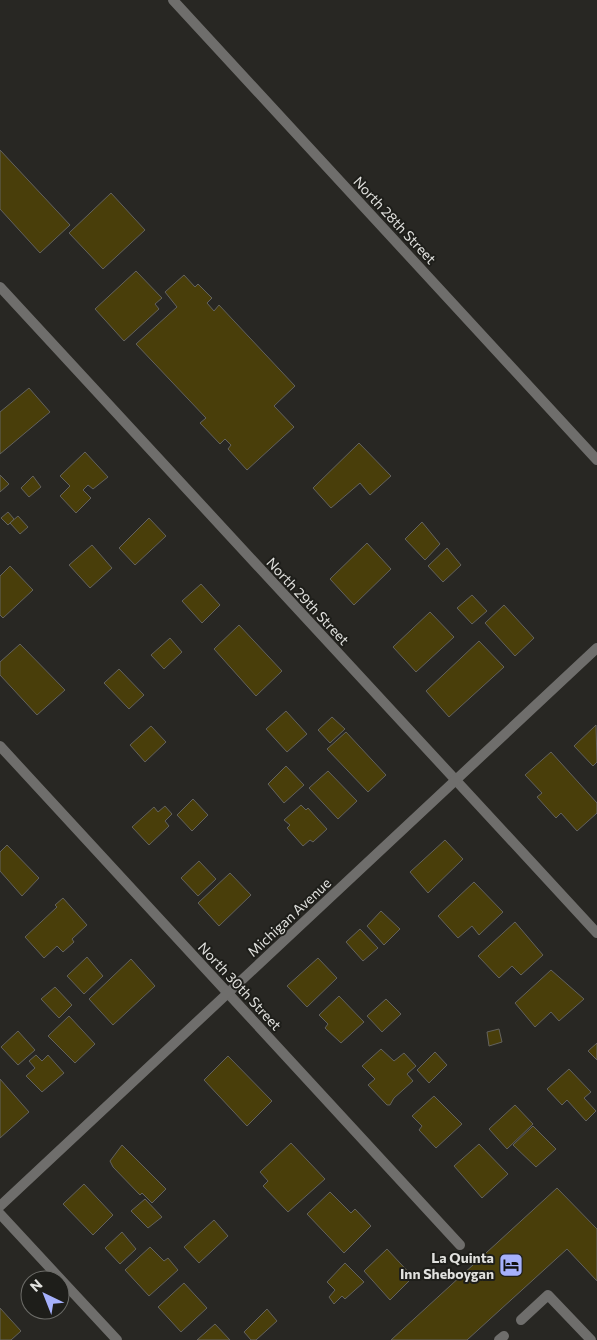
<svg xmlns="http://www.w3.org/2000/svg" width="597" height="1340" font-family="Commissioner,sans-serif">
	<style>
		.building { fill: #493e0a; stroke: #63625e }
		.lines { fill: none; stroke-linecap: round; stroke-linejoin: round }
		.service { stroke: #6f6e6c; stroke-width: 10 }
		.minor { stroke: #6f6e6c; stroke-width: 10 }
		.labels { text-anchor: middle; dominant-baseline: central; stroke-width: 4; stroke-linejoin: round; paint-order: stroke }
		.street-label { font-size: 14px; fill: #e1e1de; stroke: #1e1e1a }
		.poi-label { font-size: 14px; font-weight: bold; fill: #e1e1de; stroke: #1e1e1a; text-anchor: end }
	</style>
	<rect width="100%" height="100%" fill="#282723"/>
	<!-- building -->
	<g class="building">
		<path d="M0,150L70,225L40,253L0,209Z"/>
		<path d="M111,193L145,230L103,269L69,233Z"/>
		<path d="M136,271L162,298L155,304L159,309L124,341L95,309Z"/>
		<path d="M184,275L195,287L198,284L212,298L207,303L214,311L219,305L295,386L274,406L294,427L247,470L228,449L231,445L225,439L220,444L200,423L206,418L136,344L177,307L165,292Z"/>
		<path d="M29,388L50,412L0,454V412Z"/>
		<path d="M359,443L391,476L370,495L360,483L331,508L313,488Z"/>
		<path d="M85,452L108,477L93,489L88,485L83,490L91,498L76,513L60,496L70,486L60,476Z"/>
		<path d="M0,475L9,484L0,492Z"/>
		<path d="M33,476L41,487L29,497L21,488Z"/>
		<path d="M8,512L14,519L8,525L1,518Z"/>
		<path d="M18,516L28,527L20,534L10,523Z"/>
		<path d="M149,518L166,536L135,565L119,548Z"/>
		<path d="M422,522L440,544L425,560L405,539Z"/>
		<path d="M367,543L391,569L354,605L330,579Z"/>
		<path d="M92,545L112,568L90,588L69,565Z"/>
		<path d="M447,548L461,565L443,582L428,566Z"/>
		<path d="M10,566L33,590L3,618L0,615V576Z"/>
		<path d="M201,584L220,605L202,623L182,601Z"/>
		<path d="M472,595L487,611L472,624L457,608Z"/>
		<path d="M504,605L534,638L515,656L485,623Z"/>
		<path d="M430,612L454,637L416,672L393,647Z"/>
		<path d="M239,625L282,671L256,696L214,649Z"/>
		<path d="M170,638L182,652L164,669L151,655Z"/>
		<path d="M479,641L504,667L449,717L426,691Z"/>
		<path d="M20,644L65,690L37,715L0,675V662Z"/>
		<path d="M119,669L144,695L129,709L104,683Z"/>
		<path d="M286,711L307,734L287,752L266,729Z"/>
		<path d="M332,717L345,729L330,743L318,730Z"/>
		<path d="M596,725L597,762L593,766L574,746Z"/>
		<path d="M151,726L166,742L145,762L130,745Z"/>
		<path d="M346,732L386,775L368,792L327,749Z"/>
		<path d="M551,752L597,803V813L577,831L561,813L556,818L537,797L542,793L525,775Z"/>
		<path d="M286,766L304,785L284,803L268,784Z"/>
		<path d="M328,771L357,801L338,819L309,788Z"/>
		<path d="M193,799L208,815L192,831L177,815Z"/>
		<path d="M301,805L306,810L308,808L327,829L313,842L310,840L303,846L287,828L290,825L284,820Z"/>
		<path d="M165,806L172,814L165,821L169,826L149,845L132,827L154,807L158,812Z"/>
		<path d="M445,840L463,859L428,893L410,872Z"/>
		<path d="M7,845L39,878L22,896L0,871V852Z"/>
		<path d="M199,861L216,879L198,896L181,878Z"/>
		<path d="M230,873L251,895L219,926L198,903Z"/>
		<path d="M474,882L503,912L479,935L472,926L458,938L438,916Z"/>
		<path d="M63,898L87,925L72,939L74,942L63,952L57,946L44,958L25,937L57,907L55,905Z"/>
		<path d="M381,911L400,929L384,945L367,926Z"/>
		<path d="M515,922L543,955L521,975L512,966L499,978L478,956Z"/>
		<path d="M360,929L378,948L363,961L346,942Z"/>
		<path d="M87,957L103,976L84,994L67,976Z"/>
		<path d="M318,958L337,978L307,1007L287,986Z"/>
		<path d="M131,959L155,986L113,1025L89,999Z"/>
		<path d="M551,970L584,999L559,1021L551,1012L535,1027L515,1003Z"/>
		<path d="M55,987L72,1005L59,1018L41,999Z"/>
		<path d="M339,996L364,1022L341,1043L325,1028L328,1024L319,1015Z"/>
		<path d="M386,999L401,1014L382,1032L367,1016Z"/>
		<path d="M69,1016L95,1044L75,1063L48,1036Z"/>
		<path d="M499,1029L502,1042L489,1046L487,1032Z"/>
		<path d="M18,1031L35,1050L18,1065L1,1047Z"/>
		<path d="M597,1043V1060L588,1051Z"/>
		<path d="M381,1049L394,1061L404,1053L416,1066L407,1074L413,1081L394,1098L390,1105H387L368,1085L375,1079L362,1066Z"/>
		<path d="M435,1052L447,1065L429,1083L417,1070Z"/>
		<path d="M36,1055L42,1061L48,1055L64,1073L42,1092L26,1076L35,1068L29,1061Z"/>
		<path d="M228,1056L272,1101L247,1126L204,1080Z"/>
		<path d="M569,1069L591,1092L584,1098L596,1111L586,1121L567,1100L562,1105L547,1089Z"/>
		<path d="M0,1079L29,1112L0,1138Z"/>
		<path d="M434,1096L462,1124L436,1148L419,1130L422,1126L412,1116Z"/>
		<path d="M515,1105L533,1124L507,1149L489,1129Z"/>
		<path d="M533,1126L556,1149L536,1167L513,1145Z"/>
		<path d="M291,1143L325,1179L288,1212L263,1186L268,1181L260,1172Z"/>
		<path d="M479,1144L508,1174L482,1198L454,1166Z"/>
		<path d="M122,1145L166,1189L152,1203L142,1193L140,1195L113,1167L110,1161Z"/>
		<path d="M84,1184L113,1215L93,1235L63,1204Z"/>
		<path d="M557,1188L597,1229V1281L567,1249L467,1340H391Z"/>
		<path d="M330,1192L351,1213L355,1209L371,1226L344,1253L307,1214Z"/>
		<path d="M145,1199L162,1217L148,1228L131,1211Z"/>
		<path d="M214,1220L228,1236L199,1263L184,1247Z"/>
		<path d="M122,1232L136,1249L120,1264L105,1248Z"/>
		<path d="M150,1247L164,1261L168,1258L178,1270L149,1296L125,1270Z"/>
		<path d="M387,1249L413,1277L390,1300L364,1271Z"/>
		<path d="M345,1263L364,1282L345,1299L342,1296L334,1304L329,1297L335,1290L327,1282Z"/>
		<path d="M184,1283L207,1308L181,1332L158,1307Z"/>
		<path d="M0,1308L21,1331L11,1340H0Z"/>
		<path d="M267,1309L277,1321L256,1340H251L244,1332Z"/>
		<path d="M215,1324L230,1340H197Z"/>
	</g>
	<g class="lines">
		<!-- service -->
		<g class="service">
			<path d="M521,1320L548,1295L591,1340"/>
			<path d="M499,1340L504,1336"/>
		</g>
		<!-- minor -->
		<g class="minor">
			<path d="M173,0L597,460"/>
			<path d="M0,287L597,933"/>
			<path d="M0,746L460,1245"/>
			<path d="M0,1206L597,648"/>
			<path d="M0,1214L117,1340"/>
		</g>
	</g>
	<!-- icons -->
	<defs>
		<g id="hotel-square" transform="scale(1.25)"><rect x="-9" y="-9" width="18" height="18" rx="4" fill="#a6b1fc" stroke="#1e1e1a"/><path d="M-6-4.5h1.5V1H6V5H4.5V3h-9V5H-6ZM-4 0a1.8 1.8 0 1 1 3.6 0ZM.5 0V-2.5h3Q6-2.5 6 0Z" fill="#111"/></g>
	</defs>
	<g fill-rule="evenodd">
		<use href="#hotel-square" x="511" y="1265"/>
	</g>
	<g class="labels">
		<!-- street labels -->
		<g class="street-label">
			<text transform="translate(395 220) rotate(47)">North 28th Street</text>
			<text transform="translate(308 601) rotate(47)">North 29th Street</text>
			<text transform="translate(289 917) rotate(-43)">Michigan Avenue</text>
			<text transform="translate(240 986) rotate(47)">North 30th Street</text>
		</g>
		<!-- poi labels -->
		<g class="poi-label">
			<text x="494" y="1257">La Quinta<tspan x="494" dy="16">Inn Sheboygan</tspan></text>
		</g>
	</g>
	<!-- north arrow -->
	<g transform="translate(45 1295) rotate(317)"><circle r="24" fill="#1e1e1a" stroke="#6c6c68"/>
	<path d="M0-4L9 19L0 12L-9 19Z" fill="#a6b1fc"/>
	<text y="-8" font-size="14" font-weight="bold" text-anchor="middle" fill="#e1e1de">N</text>
	</g>
</svg>
